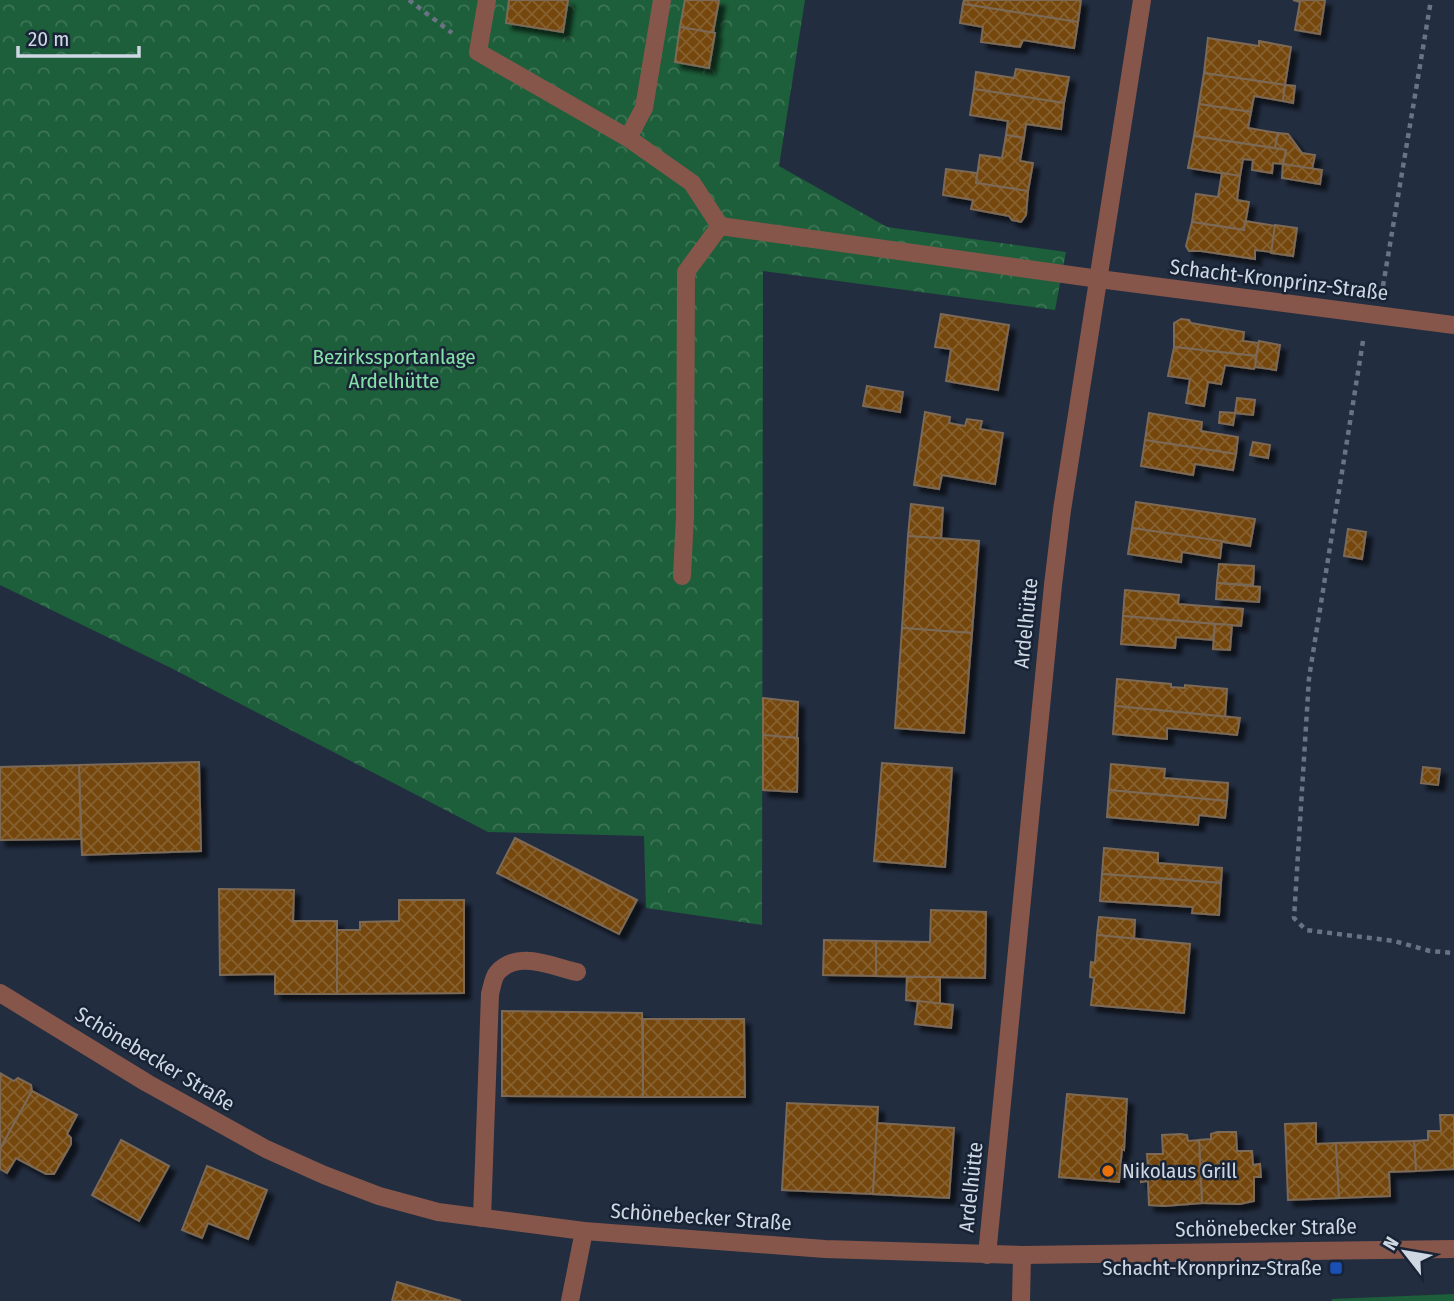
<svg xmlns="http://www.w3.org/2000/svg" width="1454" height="1301" font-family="'Fira Sans Condensed',sans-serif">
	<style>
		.grass { fill: #1d5f3a }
		.park { fill: url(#park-crowns) }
		.building { fill: url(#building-cross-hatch); stroke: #7c6956; stroke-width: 2; filter: url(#shadow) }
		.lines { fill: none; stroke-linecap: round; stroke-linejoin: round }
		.path { stroke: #6a7383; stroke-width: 4.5; stroke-dasharray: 5 5; stroke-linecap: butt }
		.service { stroke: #87564a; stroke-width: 18 }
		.minor { stroke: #87564a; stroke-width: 18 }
		.tertiary { stroke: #87564a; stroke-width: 18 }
		.food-dot { fill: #e8710a; stroke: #182335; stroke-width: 2.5 }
		.transit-dot { fill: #1a4fb4; stroke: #182335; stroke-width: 2.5 }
		.labels { text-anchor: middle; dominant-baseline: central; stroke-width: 5; stroke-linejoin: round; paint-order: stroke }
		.street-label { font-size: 21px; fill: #cfd7e3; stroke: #182335 }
		.park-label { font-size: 21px; fill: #85e1a7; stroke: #182335 }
		.poi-label { font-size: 21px; fill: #cfd7e3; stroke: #182335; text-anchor: start }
	</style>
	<defs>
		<pattern id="park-crowns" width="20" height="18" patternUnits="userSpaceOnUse" patternTransform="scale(1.75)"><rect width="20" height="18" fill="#1d5f3a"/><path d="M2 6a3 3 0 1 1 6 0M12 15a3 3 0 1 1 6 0" fill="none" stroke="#3d7556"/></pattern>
		<pattern id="building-cross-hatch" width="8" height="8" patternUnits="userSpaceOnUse" patternTransform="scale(1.75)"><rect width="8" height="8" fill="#74470e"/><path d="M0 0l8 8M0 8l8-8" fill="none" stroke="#876131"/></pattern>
		<filter id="shadow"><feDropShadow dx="6" dy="6" stdDeviation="2" flood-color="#0009"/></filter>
	</defs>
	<rect width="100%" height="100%" fill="#222d40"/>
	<!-- grass -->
	<path class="grass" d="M1454,1294V1301H1332V1299Z"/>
	<!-- park -->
	<path class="park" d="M0,0H805L779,166L887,227L1066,252L1055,310L763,271L762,925L646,908L644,836L488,832L171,668L0,585Z"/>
	<!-- building -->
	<g class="building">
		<path d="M509,0H568L563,32L506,23Z"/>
		<path d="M685,0H719L713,33L680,27Z"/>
		<path d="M964,0H1081L1078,22L963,4Z"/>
		<path d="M1293,0H1325L1320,34L1295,30L1300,2Z"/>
		<path d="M963,4L1078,22L1074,48L1023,40L1020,47L981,42L983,27L960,23Z"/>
		<path d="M680,27L715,33L709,68L675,62Z"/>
		<path d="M1208,38L1259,46V41L1291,47L1285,85L1204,73Z"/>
		<path d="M1016,69L1069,77L1064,103L974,89L976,72L1014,78Z"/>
		<path d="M1204,73L1285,85L1283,101L1254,96L1251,112L1199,104Z"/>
		<path d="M1285,85L1295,86L1293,103L1283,101Z"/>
		<path d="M974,89L1064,103L1061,129L1026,124L1024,138L1006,135L1008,121L970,115Z"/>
		<path d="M1199,104L1251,112L1248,128L1278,133L1275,148L1194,136Z"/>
		<path d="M1278,133L1288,134L1302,153L1315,155L1312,169L1283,164L1286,150L1275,148Z"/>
		<path d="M1006,135L1024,138L1020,161L1033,163L1028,191L976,183L980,155L1002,158Z"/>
		<path d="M1194,136L1286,150L1283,164L1273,163L1272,173L1252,170L1253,160L1243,159L1240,176L1188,168Z"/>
		<path d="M1283,164L1322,170L1320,184L1282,178Z"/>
		<path d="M946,169L977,173L976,183L1028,191L1026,215L1021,222L1012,220L1009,216L971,209L973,200L943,195Z"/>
		<path d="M1222,173L1240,176L1237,200L1249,202L1244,230L1192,222L1196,194L1218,197Z"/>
		<path d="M1245,221L1276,226L1272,252L1255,250V259L1201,251H1189L1186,246L1192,222L1244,230Z"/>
		<path d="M1275,225L1297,228L1293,256L1271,253Z"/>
		<path d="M941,314L1009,325L998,390L946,381L951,349L935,347Z"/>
		<path d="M1181,319L1189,320L1191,323L1244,332L1243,341L1259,343L1256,356L1174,347V323Z"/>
		<path d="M1259,341L1280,345L1276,370L1255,367Z"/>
		<path d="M1174,347L1256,356L1255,367L1254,369L1225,365L1221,384L1208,382L1204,406L1186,403L1190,379L1168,376Z"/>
		<path d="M867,386L903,392L900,412L863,406Z"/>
		<path d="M1237,398L1255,400L1253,415L1235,413Z"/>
		<path d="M925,412L950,417L949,423L965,426L967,419L982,421L980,429L1003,433L995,484L942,475L939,489L914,485Z"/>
		<path d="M1220,412L1235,413L1233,425L1219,423Z"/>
		<path d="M1149,413L1202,422L1201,431L1238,437L1236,454L1145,440Z"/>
		<path d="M1145,440L1236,454L1233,470L1195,464L1193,475L1141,466Z"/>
		<path d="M1253,442L1270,445L1268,458L1250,455Z"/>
		<path d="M1136,502L1255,519L1250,546L1132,528Z"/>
		<path d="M911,504L943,508L941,539L908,536Z"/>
		<path d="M1132,528L1222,541L1220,558L1182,552L1181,562L1128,554Z"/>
		<path d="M1348,529L1366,532L1362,559L1344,556Z"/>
		<path d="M908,536L979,541L972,633L902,628Z"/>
		<path d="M1219,564L1254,566L1253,585L1217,583Z"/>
		<path d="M1217,583L1260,587L1259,602L1216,599Z"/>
		<path d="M1125,590L1179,595L1178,604L1243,609L1241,626L1123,616Z"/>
		<path d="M1123,616L1215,624L1213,640L1176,637L1175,648L1121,644Z"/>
		<path d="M1215,624L1232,625L1230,650L1213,649Z"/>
		<path d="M902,628L972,633L964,733L895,728Z"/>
		<path d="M1117,679L1171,684V687L1185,688V685L1227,689L1225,717L1115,706Z"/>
		<path d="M763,698L798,702L797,738L763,735Z"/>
		<path d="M1115,706L1240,718L1237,735L1167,728V739L1113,734Z"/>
		<path d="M763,735L798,738L797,792L763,790Z"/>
		<path d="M199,762L201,851L82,855L79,765Z"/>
		<path d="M882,763L952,768L945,867L874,861Z"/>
		<path d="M1111,764L1165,769L1164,778L1228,783L1227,801L1109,790Z"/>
		<path d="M79,765L81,839L0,840V767Z"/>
		<path d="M1423,767L1440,769L1438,785L1421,783Z"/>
		<path d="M1109,790L1227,801L1225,818L1199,815L1198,825L1107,817Z"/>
		<path d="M515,838L637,900L619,934L497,873Z"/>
		<path d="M1104,848L1158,853V863L1222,868L1221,883L1102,874Z"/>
		<path d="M1102,874L1221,883L1219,915L1192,913L1193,907L1100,901Z"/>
		<path d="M219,889L294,890L293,921H337V994H275V974L220,975Z"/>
		<path d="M399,900H464V993L337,994V930H360V922L399,921Z"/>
		<path d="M931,910L986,912L985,978L876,976V941L930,942Z"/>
		<path d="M1099,917L1135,920L1134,939L1097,935Z"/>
		<path d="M1097,935L1190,944L1184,1013L1091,1005L1094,978L1090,977L1091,962L1095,963Z"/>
		<path d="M824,940L876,941V976L823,975Z"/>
		<path d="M907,977H940V1004L906,1000Z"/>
		<path d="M918,1001L953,1005L951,1028L915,1024Z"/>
		<path d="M502,1011L642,1013L643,1097L502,1096Z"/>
		<path d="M643,1019H744L745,1097H643Z"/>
		<path d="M0,1073L14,1081L18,1078L31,1085L32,1091L0,1149V1154Z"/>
		<path d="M32,1091L77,1115L67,1134L71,1138V1144L54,1174H46L16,1158L7,1173L0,1169V1149Z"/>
		<path d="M1067,1094L1127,1099L1124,1150L1122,1149L1119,1182L1059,1177Z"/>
		<path d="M787,1103L878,1107L873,1194L782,1190Z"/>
		<path d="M1440,1115H1454V1169L1416,1171L1414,1141L1428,1140V1131H1441Z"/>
		<path d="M877,1123L954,1128L949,1198L873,1194Z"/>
		<path d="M1316,1123V1144L1336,1143L1339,1198L1288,1200L1285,1124Z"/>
		<path d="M1217,1132H1236L1237,1151H1252L1253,1165L1260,1164L1261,1177H1254V1201L1240,1204L1202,1203L1199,1140L1211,1139V1134Z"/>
		<path d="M1181,1134L1187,1135L1188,1141L1199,1140L1202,1203L1164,1206L1149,1205L1148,1181L1141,1182V1169H1148L1147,1154H1163L1162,1135Z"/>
		<path d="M121,1140L169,1166L139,1221L92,1195Z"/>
		<path d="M1414,1141L1416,1171L1389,1172L1390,1196L1339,1198L1336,1143Z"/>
		<path d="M207,1166L267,1190L248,1239L208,1223L202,1238L182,1230Z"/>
		<path d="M397,1282L461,1301H392Z"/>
	</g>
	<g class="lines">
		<!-- path -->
		<g class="path">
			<path d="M409,0L452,33"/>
			<path d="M1383,286L1431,0"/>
			<path d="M1363,341L1309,678L1294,918L1306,930L1394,941L1430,951L1454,953"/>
		</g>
		<!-- service -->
		<g class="service">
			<path d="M487,0L478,52L628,138L692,183L720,226"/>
			<path d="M628,138L644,108L662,0"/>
			<path d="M682,576L685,516L686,272L720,226L1099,279"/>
			<path d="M482,1218L490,994C492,987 493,978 497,973C517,949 553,967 577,972"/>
			<path d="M1021,1301L1022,1255"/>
		</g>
		<!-- minor -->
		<g class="minor">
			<path d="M1099,279L1454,325"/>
			<path d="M987,1255L1053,585L1062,510L1142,0"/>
			<path d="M570,1301L584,1231"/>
		</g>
		<!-- tertiary -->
		<path class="tertiary" d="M0,993L147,1083L266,1149L324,1175L379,1196L438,1212L584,1231L825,1249L1022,1255L1454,1249"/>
	</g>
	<!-- markers -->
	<circle class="food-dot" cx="1108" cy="1171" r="7"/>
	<rect class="transit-dot" x="1329" y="1261" width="14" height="14" rx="3.5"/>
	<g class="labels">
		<!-- street labels -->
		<g class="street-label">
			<text transform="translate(1279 280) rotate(7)">Schacht-Kronprinz-Straße</text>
			<text transform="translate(1026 623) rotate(-84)">Ardelhütte</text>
			<text transform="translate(155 1059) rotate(31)">Schönebecker Straße</text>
			<text transform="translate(971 1187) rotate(-84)">Ardelhütte</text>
			<text transform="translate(701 1217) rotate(4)">Schönebecker Straße</text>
			<text transform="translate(1266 1228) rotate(-1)">Schönebecker Straße</text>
		</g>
		<!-- park labels -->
		<g class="park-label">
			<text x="394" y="357">Bezirkssportanlage<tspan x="394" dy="24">Ardelhütte</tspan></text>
		</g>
		<!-- poi labels -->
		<g class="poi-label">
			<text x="1122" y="1171">Nikolaus Grill</text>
			<text x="1322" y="1268" text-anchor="end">Schacht-Kronprinz-Straße</text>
		</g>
	</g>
	<!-- north arrow -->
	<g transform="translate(1405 1252) rotate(301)" stroke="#182335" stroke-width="5" paint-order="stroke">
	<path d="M0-5L12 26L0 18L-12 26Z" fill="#cfd7e3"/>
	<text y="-10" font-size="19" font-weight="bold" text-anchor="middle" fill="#cfd7e3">N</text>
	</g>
	<!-- scale -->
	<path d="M18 46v10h121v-10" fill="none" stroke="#cfd7e3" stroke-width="3.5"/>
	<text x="28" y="46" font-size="21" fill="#cfd7e3" stroke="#182335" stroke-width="5" paint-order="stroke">20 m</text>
</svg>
